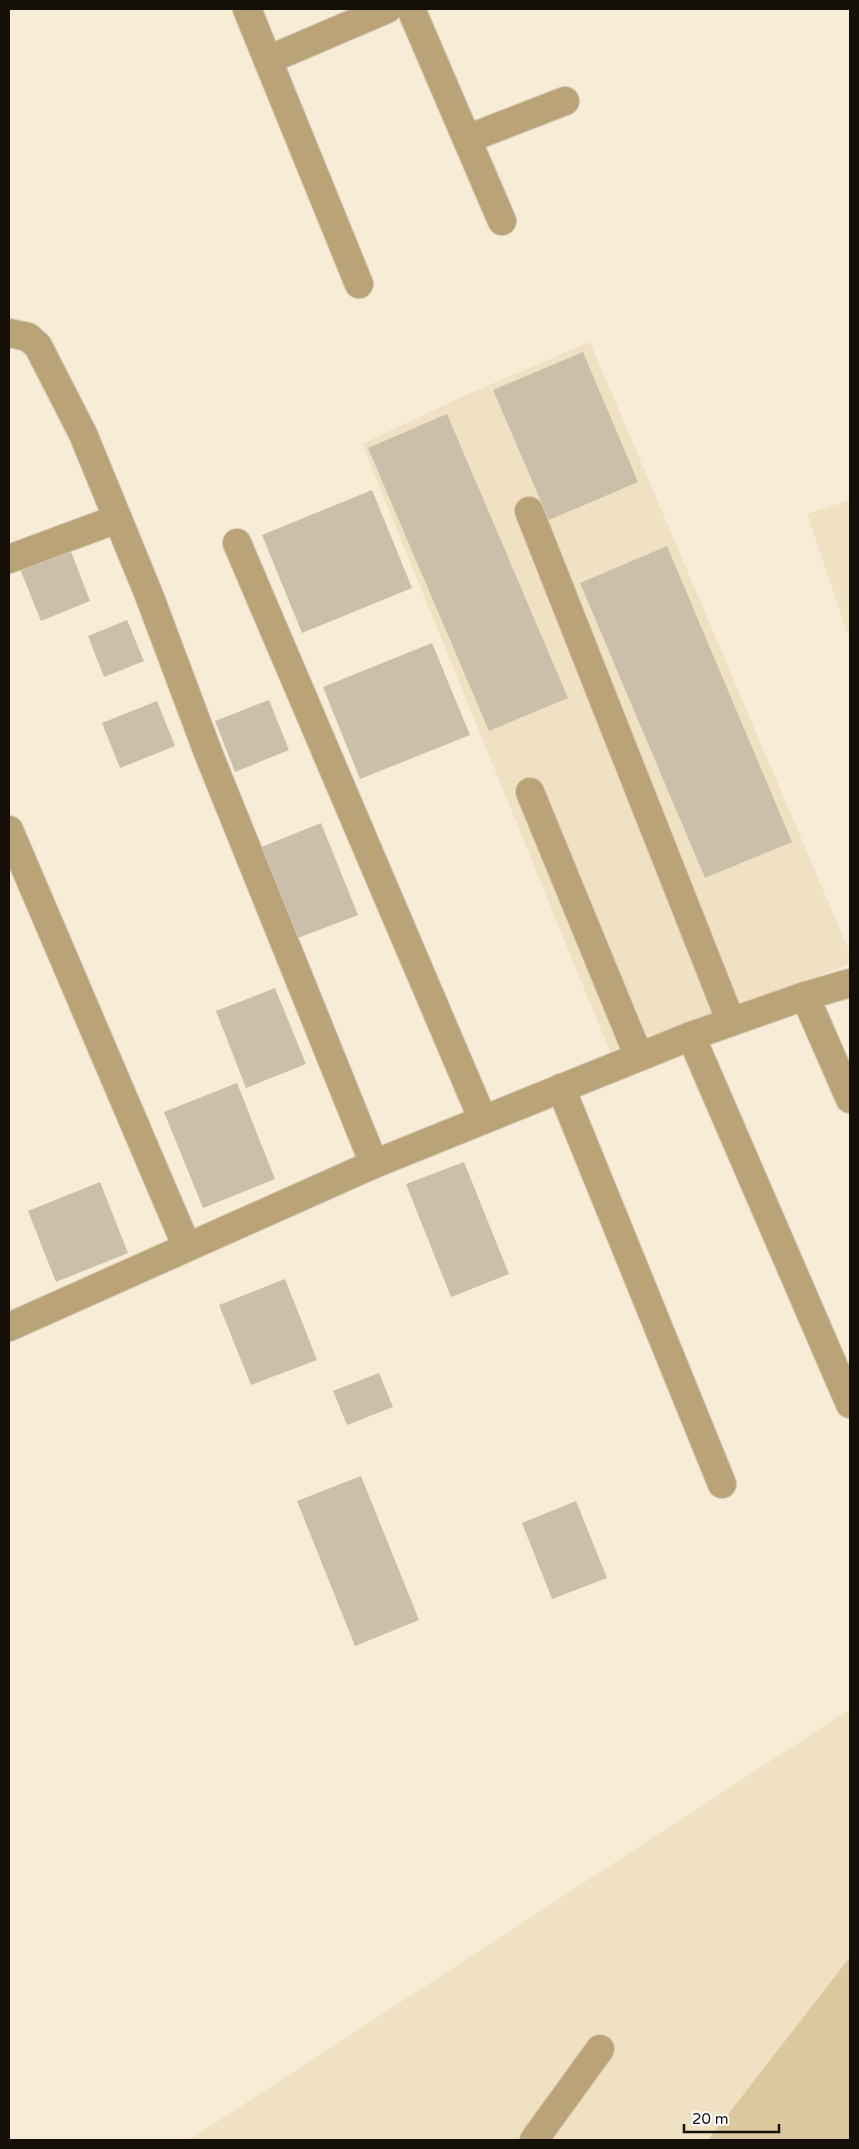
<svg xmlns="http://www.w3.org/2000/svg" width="859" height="2149" font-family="'Varela Round',sans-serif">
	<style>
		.built { fill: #f0e1c3 }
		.green { fill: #dcc89f }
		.building { fill: #cbbfa9 }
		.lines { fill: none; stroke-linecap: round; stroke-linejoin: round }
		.minor-casing { stroke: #d3c9b4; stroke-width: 30 }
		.minor { stroke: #baa376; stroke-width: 28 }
	</style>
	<rect width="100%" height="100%" fill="#f7ecd5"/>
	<!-- built -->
	<g class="built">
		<path d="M590,342L850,953V964L610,1052L362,444L468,394Z"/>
		<path d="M850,500V641L807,514Z"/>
		<path d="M850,1709V1957L708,2140H189Z"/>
	</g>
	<!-- green -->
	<path class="green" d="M850,1957V2140H708Z"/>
	<!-- building -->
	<g class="building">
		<path d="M583,352L638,482L549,520L493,390Z"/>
		<path d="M447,414L568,698L489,731L368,448Z"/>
		<path d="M372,490L412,588L302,633L262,535Z"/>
		<path d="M667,546L792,842L705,878L580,583Z"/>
		<path d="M70,549L90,601L41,621L20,569Z"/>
		<path d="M127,620L144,661L104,677L88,636Z"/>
		<path d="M432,643L470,735L360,779L323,687Z"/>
		<path d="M269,700L289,750L235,772L215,721Z"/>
		<path d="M157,701L175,746L120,768L102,723Z"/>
		<path d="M321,823L358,915L290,941L254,850Z"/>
		<path d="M275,988L306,1064L246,1088L216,1011Z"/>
		<path d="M237,1083L275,1179L203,1208L164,1112Z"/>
		<path d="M464,1162L509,1274L451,1297L406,1184Z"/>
		<path d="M100,1182L128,1253L56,1282L28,1211Z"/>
		<path d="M285,1279L317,1360L251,1385L219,1305Z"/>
		<path d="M379,1373L393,1407L347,1425L333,1391Z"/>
		<path d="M361,1476L419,1620L355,1646L297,1501Z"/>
		<path d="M576,1501L607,1578L552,1599L522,1523Z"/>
	</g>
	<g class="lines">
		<!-- minor casing -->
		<g class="minor-casing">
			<g id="minor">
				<path d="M247,9L359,284"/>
				<path d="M411,9L502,221"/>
				<path d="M268,60L387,9"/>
				<path d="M467,139L565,101"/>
				<path d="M9,333L28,337L38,346L83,434L149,595L209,755L374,1164"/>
				<path d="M529,511L731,1022"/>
				<path d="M237,543L483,1120"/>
				<path d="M9,559L117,519"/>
				<path d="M530,792L639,1057"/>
				<path d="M9,830L187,1247"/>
				<path d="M805,996L850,1099"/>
				<path d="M691,1036L850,1404"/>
				<path d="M561,1088L722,1484"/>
				<path d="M9,1327L374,1164L691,1036L805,996L850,983"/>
				<path d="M534,2140L600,2049"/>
			</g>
		</g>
		<!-- minor -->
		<use href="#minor" class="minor"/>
	</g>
	<!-- border -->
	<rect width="859" height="2149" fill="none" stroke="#141008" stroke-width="20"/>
	<!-- scale -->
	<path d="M684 2124v8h95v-8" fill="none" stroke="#141008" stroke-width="2.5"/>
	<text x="692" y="2124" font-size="15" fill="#141008" stroke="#ffffff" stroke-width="4" paint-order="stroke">20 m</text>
</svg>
